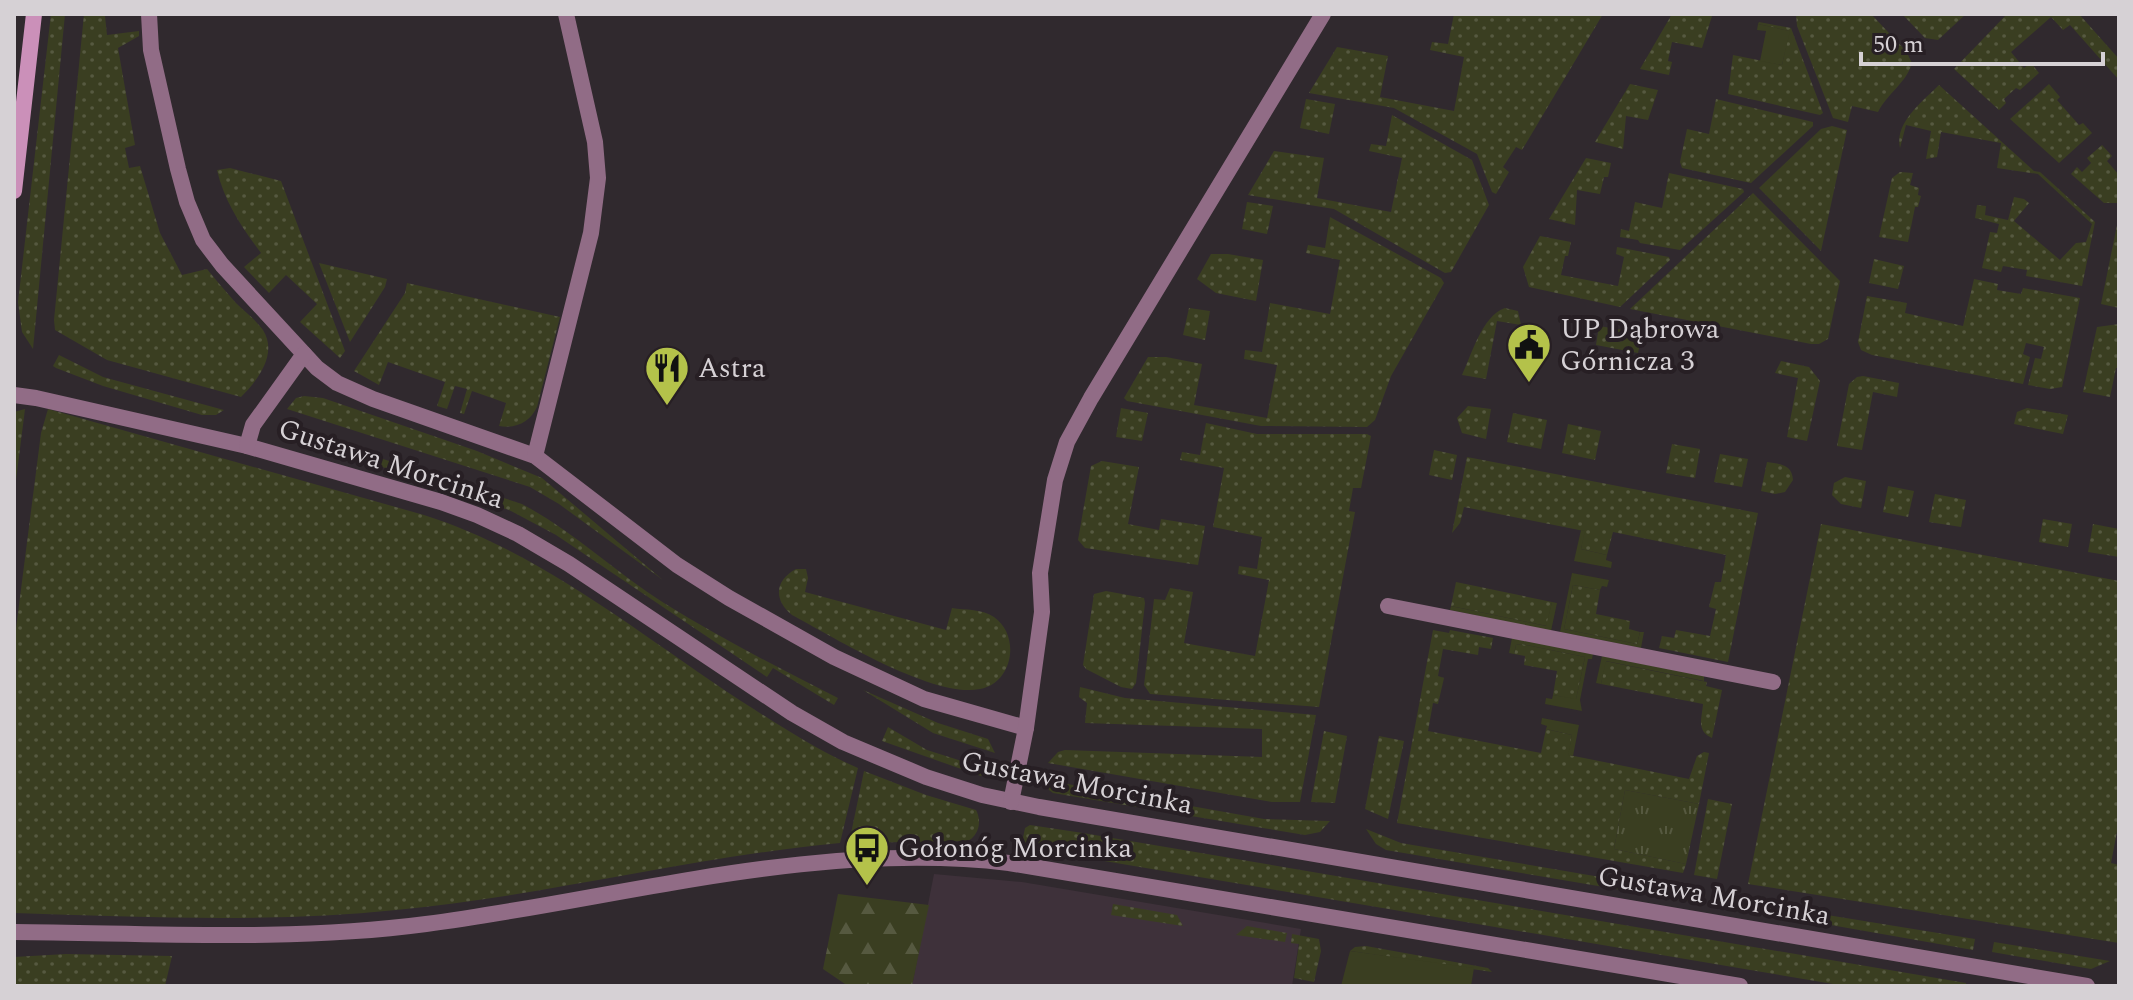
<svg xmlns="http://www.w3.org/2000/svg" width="2133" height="1000" font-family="Spectral,serif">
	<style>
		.built { fill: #3e313a }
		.grass { fill: url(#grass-dots) }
		.forest { fill: url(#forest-firs) }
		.park { fill: url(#park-tufts) }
		.garden { fill: #3a3e21 }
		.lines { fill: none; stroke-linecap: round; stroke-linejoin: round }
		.street { stroke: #916c86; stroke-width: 16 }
		.secondary { stroke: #cb90b9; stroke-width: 16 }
		.labels { text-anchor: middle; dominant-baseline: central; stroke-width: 8; stroke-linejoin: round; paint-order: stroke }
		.poi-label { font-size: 28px; fill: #d6d1d5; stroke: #271f24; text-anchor: start }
		.street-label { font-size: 28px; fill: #d6d1d5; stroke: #271f24 }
	</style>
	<defs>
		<pattern id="grass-dots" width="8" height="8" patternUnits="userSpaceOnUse" patternTransform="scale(2)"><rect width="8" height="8" fill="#3a3e21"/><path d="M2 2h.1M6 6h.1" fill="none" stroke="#565940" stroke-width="1.8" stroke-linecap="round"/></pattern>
		<pattern id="forest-firs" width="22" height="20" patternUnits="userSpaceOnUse" patternTransform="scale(2)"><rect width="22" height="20" fill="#3a3e21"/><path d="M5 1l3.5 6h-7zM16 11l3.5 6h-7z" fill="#565940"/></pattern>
		<pattern id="park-tufts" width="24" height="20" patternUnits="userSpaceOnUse" patternTransform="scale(2)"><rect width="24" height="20" fill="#3a3e21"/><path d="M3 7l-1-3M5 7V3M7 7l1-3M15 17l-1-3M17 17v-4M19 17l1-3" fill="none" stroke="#565940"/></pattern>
	</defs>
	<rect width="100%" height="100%" fill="#30292e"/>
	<!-- built -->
	<path class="built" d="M934,874L1022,882L1301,929L1292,986H912Z"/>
	<!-- grass -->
	<g class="grass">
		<path d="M51,14H65L33,349L22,332L18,302Z"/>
		<path d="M84,14H108L105,16L107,35L139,31V36L118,48L135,145L125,148L129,168L140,166L160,233L182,275L207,269C216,280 226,292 236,303C245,312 255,319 263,330C278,354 258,380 241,397L107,360L55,330L54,320Z"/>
		<path d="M1454,14H1603L1522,150L1516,147L1503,167L1509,172L1496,194L1492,192L1477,154L1394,108L1309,93L1337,47L1388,56L1380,97L1454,111L1464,57L1430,50L1432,42L1448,44Z"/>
		<path d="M1672,14L1712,16L1702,48L1672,42L1668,61L1672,62L1669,75L1640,69Z"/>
		<path d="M1796,14H1871L1906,51L1912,63C1907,82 1887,94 1878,112L1852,106L1848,122L1833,118L1797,26Z"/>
		<path d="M1902,14H1966L1938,40L1925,38Z"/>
		<path d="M2007,14H2079L2119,59V80L2070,25L2063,30L2051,17L2011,52L2024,68L2031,63L2039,73L2020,90L2016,88L2004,99L2006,103L1999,110L1954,69Z"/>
		<path d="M1759,22L1791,28L1823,113L1820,115L1728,94L1733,55L1782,65L1789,31L1758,24Z"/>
		<path d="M1630,84L1658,90L1648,120L1626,116L1623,149L1595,142Z"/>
		<path d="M2049,84L2060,97L2057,100L2079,125L2083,123L2092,133L2059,163L2010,119Z"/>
		<path d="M1939,85L2034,171L2040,172L2095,222L2082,286L2026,276L2027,270L2003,266L2001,272L1982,268L1990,232L1997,233L1999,224L1975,218L1977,205L1986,206L1985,215L2008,220L2014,197L2024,199L2029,203L2014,221L2060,260L2076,243L2086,242L2092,224L2038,174L1997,168L2001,143L1941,132L1937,157L1926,159L1931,131L1906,125L1900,148C1894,123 1923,101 1939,85Z"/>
		<path d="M1306,99L1335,104L1329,134L1300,128Z"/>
		<path d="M1716,99L1813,122V126L1751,183L1682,168L1680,162L1687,129L1709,134Z"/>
		<path d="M1392,115L1472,160L1489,205L1451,272L1445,273L1334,209L1248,195L1274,151L1324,158L1317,198L1391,212L1402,158L1369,151L1371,144L1386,146Z"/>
		<path d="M1832,126L1847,130L1821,251L1759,188L1821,129Z"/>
		<path d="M2102,145L2112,156L2107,161L2119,175V203H2104L2071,174L2077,167L2082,172L2091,163L2087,158Z"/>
		<path d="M1586,158L1611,163L1608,177H1604L1600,194L1577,190L1575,225L1549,219Z"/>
		<path d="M230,168L281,181L345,351L340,358L300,322L317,304L286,275L269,293L244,267L261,253C242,228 224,201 217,170Z"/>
		<path d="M1900,172L1913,173L1910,185L1919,188L1918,195L1921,196L1918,207H1915L1908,242L1879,237L1892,178Z"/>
		<path d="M1669,173L1743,189L1744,192L1680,250L1640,243L1638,240L1620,237L1621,229L1629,231L1635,202L1662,208Z"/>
		<path d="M1753,193L1840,281L1828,339L1819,344H1811L1630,309Z"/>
		<path d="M1247,202L1273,206L1267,234L1242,229Z"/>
		<path d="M1330,217L1441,278L1444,283L1391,376L1375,420L1367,427L1261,426L1127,401L1124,398L1148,357H1166L1202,364L1194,405L1267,418L1277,365L1244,359L1245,350L1262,352L1270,303L1330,314L1340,260L1306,253L1308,245L1325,248Z"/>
		<path d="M2117,225H2119V308L2101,304Z"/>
		<path d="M1540,236L1571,242L1568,256H1565L1561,275L1618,286L1624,257L1616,254L1617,247L1669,257L1670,260L1620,307L1529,287L1523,267Z"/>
		<path d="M1211,254H1228L1263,260L1256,301L1216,293L1197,279Z"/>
		<path d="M1874,259L1904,266L1898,289L1869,283Z"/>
		<path d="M319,263L387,279L385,287L350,342Z"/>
		<path d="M1974,279L1998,284L1997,290L2021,294L2023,288L2080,298L2062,387L2050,389L2028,385L2035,358L2041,359L2044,347L2026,343L2023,354L2030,357L2023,384L1872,355L1861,350L1858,342L1867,296L1907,303L1905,313L1963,326Z"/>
		<path d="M407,283L560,317L537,407C530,422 516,429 499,426L506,403L472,391L464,414L460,413L467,389L455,386L447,409L437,406L445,382L388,362L379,385L354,371L405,293Z"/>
		<path d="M1189,308L1210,311L1205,340L1183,335Z"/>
		<path d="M1505,308L1518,311L1521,325L1497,321L1486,379L1462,375C1472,354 1482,316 1505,308Z"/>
		<path d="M2119,324V368H2116L2110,397L2083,392L2097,327Z"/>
		<path d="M1599,326L1642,333L1638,353L1596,345Z"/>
		<path d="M59,355L103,377L224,410L216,415H202L103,386L56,368L53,366Z"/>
		<path d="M1781,361L1809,367L1820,381L1807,441L1787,437L1798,378L1775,373Z"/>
		<path d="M1863,376L1899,383L1897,397L1873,392L1862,450L1837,446L1849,384L1857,377Z"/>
		<path d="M304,396L323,398L477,451L542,478L663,580L559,504L530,487L287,409L296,398Z"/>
		<path d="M1468,406L1491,409L1486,439L1462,433L1457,418Z"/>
		<path d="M1121,408L1148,413L1142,441L1116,437Z"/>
		<path d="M2027,408L2068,415L2063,434L2014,424L2017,412Z"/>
		<path d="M25,409L14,496V412Z"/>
		<path d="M48,409L424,515C541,552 639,634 741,701C779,725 816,750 858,768L840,843C691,857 545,896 396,910C270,923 141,917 14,913V644L41,433Z"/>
		<path d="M1513,413L1547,420L1541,449L1507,442Z"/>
		<path d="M1206,423L1257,434H1367L1371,436L1361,488H1353L1349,511L1355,512L1319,707L1150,694L1144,685L1154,599L1165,600L1170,588L1193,592L1184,643L1255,656L1269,580L1238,574L1239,566L1257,569L1262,537L1213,527L1224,468L1180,460L1182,452L1200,455Z"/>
		<path d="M1568,424L1601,431L1595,460L1562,453Z"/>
		<path d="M290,429L522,504C573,531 615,572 664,603C720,638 779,668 838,698L834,705L773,668L767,677L556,535L511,511L432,481L311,447L297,439Z"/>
		<path d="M1672,444L1700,449L1695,478L1666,473Z"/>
		<path d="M1434,450L1457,455L1452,480L1429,475Z"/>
		<path d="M1720,454L1748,459L1742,487L1714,482Z"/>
		<path d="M1467,457L1758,513L1728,662L1659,648L1662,636L1674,638L1676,630L1710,636L1716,609L1709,607L1715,582H1721L1726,555L1613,532L1607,555L1581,549L1584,531L1464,507L1460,523L1452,533Z"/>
		<path d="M1102,461L1139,467L1128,524L1159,530L1161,519L1205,526L1198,565L1085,548L1078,540L1091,466Z"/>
		<path d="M1767,462C1780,464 1792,464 1793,480L1785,492L1775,494L1761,491Z"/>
		<path d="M1845,477L1866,481L1861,508L1841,504L1832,495L1834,483Z"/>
		<path d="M1888,486L1914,491L1908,517L1883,512Z"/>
		<path d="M1935,494L1966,500L1961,527L1929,522Z"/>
		<path d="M2043,519L2072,524L2068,547L2039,542Z"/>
		<path d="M1821,524L2119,581V821L2111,863L2119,865V943L1748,884Z"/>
		<path d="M2093,524L2119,529V557L2088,552Z"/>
		<path d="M796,569H806L808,578L805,592L946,630L952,608C965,610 983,609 994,617C1021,636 1013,683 980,689C934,699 833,637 792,615C773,600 775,580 796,569Z"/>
		<path d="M1456,582L1552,602L1547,626L1451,606Z"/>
		<path d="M1573,585L1600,590L1596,614L1630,621L1629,629L1640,632L1637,644L1564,629Z"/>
		<path d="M1106,591L1144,598L1145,603L1136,683L1132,689L1121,687L1086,669L1083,665L1094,594Z"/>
		<path d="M1433,630L1449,633L1450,630L1493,638L1491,649L1479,647L1478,655L1443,649L1438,676L1444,678L1438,704L1433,703L1428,731L1541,753L1546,729L1572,735L1569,755L1689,779L1697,756L1704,752L1709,753L1699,804L1625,790L1614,849L1686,864L1683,873L1397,823Z"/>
		<path d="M1522,644L1585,657L1576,700L1553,695L1557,671L1524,665L1525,656L1514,654L1516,645Z"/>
		<path d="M1605,661L1707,682L1706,686L1722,690L1712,738C1696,731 1702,718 1703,704L1601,684Z"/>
		<path d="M1080,687L1125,698L1316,715L1300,802H1272L1048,763L1058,752L1065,750L1262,757V729L1085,723L1087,703L1079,697Z"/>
		<path d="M863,690L938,723L988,739L995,753L933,733Z"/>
		<path d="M888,727L927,750L990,770L981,776L882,741Z"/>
		<path d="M1324,731L1347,736L1335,803L1311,802Z"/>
		<path d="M1379,736L1404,741L1388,819L1365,809Z"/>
		<path d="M864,771L926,795L976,810C982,821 979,835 968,841L849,843Z"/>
		<path d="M1045,780L1264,819L1330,821L1320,832L1305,835L1053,793L1049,790Z"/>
		<path d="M1708,799L1732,804L1717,879L1694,875Z"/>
		<path d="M1030,825L1083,833L1966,983V986H1845L1033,849L1027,847L1023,838L1025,828Z"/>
		<path d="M1366,829L1401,843L1706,895L1687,901L1386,850L1376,844Z"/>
		<path d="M1753,903L1975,939L1973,950L1768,914Z"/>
		<path d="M1113,904L1177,915L1183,926L1111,915Z"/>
		<path d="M1247,926L1287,933L1285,942L1236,935Z"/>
		<path d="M1292,934L1319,939L1321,951L1314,982L1294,978L1299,944L1291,943Z"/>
		<path d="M1994,942L2110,961L2091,969L1992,952Z"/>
		<path d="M1366,946L1488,968L1492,972L1350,951L1355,947Z"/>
		<path d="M66,954L172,956L165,986H14V957Z"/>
	</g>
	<!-- forest -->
	<path class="forest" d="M838,894L929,905L912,986H848L823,969Z"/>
	<!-- park -->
	<path class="park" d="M1625,790L1699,804L1686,864L1614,849Z"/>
	<!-- garden -->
	<g class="garden">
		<path d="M1758,24L1790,31L1782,65L1760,61L1766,31L1757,30Z"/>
		<path d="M1581,530L1585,531L1581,549L1607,555L1606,560L1612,562L1611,568L1574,561Z"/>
		<path d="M1572,573L1609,580L1607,587L1602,586L1600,590L1573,585L1564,629L1637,644L1640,632H1644L1641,648L1560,632Z"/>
		<path d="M1552,602L1557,603L1551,631L1450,610L1451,606L1546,626Z"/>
		<path d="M1512,638L1593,654L1592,659H1588L1580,700L1582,711L1545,704L1546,698L1552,699L1553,695L1576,699L1585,657L1522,644L1516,645L1514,654L1509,653Z"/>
		<path d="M1602,656L1704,676V681L1606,661L1601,684L1596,683Z"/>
		<path d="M1542,718L1579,725L1573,756L1568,755L1572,735L1546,729L1547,726L1541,724Z"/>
		<path d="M1350,951L1474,968L1471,986H1341Z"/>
	</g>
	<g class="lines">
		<!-- street -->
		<g class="street">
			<path d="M149,14L151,50L178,169L187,202L203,240L222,265L317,368L337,383L373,399L535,456L677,565L729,598L834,657L924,699L1026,728"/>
			<path d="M14,395L36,398L247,446L441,502L477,515L518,534L569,564L792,713L843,742L926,777L982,795L1039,807L2087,986"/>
			<path d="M247,446L253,425L304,354"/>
			<path d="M535,456L591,233L598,178L595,142L566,14"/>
			<path d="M1388,606L1773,682"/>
			<path d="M1011,802L1026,728L1042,612L1040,573L1055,480L1067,442L1091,398L1323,14"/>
			<path d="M14,932C151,933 290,942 426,924C618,899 813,840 1009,863L1740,986"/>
		</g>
		<!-- secondary -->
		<path class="secondary" d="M14,191L34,14"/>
	</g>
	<!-- icons -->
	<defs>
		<g id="civic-pin" transform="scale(2.3)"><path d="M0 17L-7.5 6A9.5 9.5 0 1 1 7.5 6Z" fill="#b4c24a" stroke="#271f24"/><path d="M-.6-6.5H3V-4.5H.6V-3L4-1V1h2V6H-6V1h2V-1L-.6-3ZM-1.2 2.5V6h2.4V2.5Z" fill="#111"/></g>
		<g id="restaurant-pin" transform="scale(2.3)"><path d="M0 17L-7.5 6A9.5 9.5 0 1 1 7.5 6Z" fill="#b4c24a" stroke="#271f24"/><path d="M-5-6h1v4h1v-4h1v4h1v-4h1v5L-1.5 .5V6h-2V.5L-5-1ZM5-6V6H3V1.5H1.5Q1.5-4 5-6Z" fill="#111"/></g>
		<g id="bus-pin" transform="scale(2.3)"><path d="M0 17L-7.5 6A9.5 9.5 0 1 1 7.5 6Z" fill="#b4c24a" stroke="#271f24"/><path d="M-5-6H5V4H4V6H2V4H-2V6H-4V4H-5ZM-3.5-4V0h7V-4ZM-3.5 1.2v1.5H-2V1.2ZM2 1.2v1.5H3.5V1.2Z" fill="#111"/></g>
	</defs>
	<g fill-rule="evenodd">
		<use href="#civic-pin" x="1529" y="345"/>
		<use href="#restaurant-pin" x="667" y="368"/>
		<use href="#bus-pin" x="867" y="848"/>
	</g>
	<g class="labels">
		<!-- poi labels -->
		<g class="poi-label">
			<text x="1560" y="329">UP Dąbrowa<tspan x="1560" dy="32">Górnicza 3</tspan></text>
			<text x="698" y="368">Astra</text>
			<text x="898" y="848">Gołonóg Morcinka</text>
		</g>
		<!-- street labels -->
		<g class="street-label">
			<text transform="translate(391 464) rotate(18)">Gustawa Morcinka</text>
			<text transform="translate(1077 783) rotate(11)">Gustawa Morcinka</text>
			<text transform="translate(1714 896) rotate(10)">Gustawa Morcinka</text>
		</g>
	</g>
	<!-- border -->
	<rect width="2133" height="1000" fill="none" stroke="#d6d1d5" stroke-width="32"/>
	<!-- scale -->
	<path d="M1861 52v12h242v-12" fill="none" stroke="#d6d1d5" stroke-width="4"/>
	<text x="1873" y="52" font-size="24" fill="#d6d1d5" stroke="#271f24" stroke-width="6" paint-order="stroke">50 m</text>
</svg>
